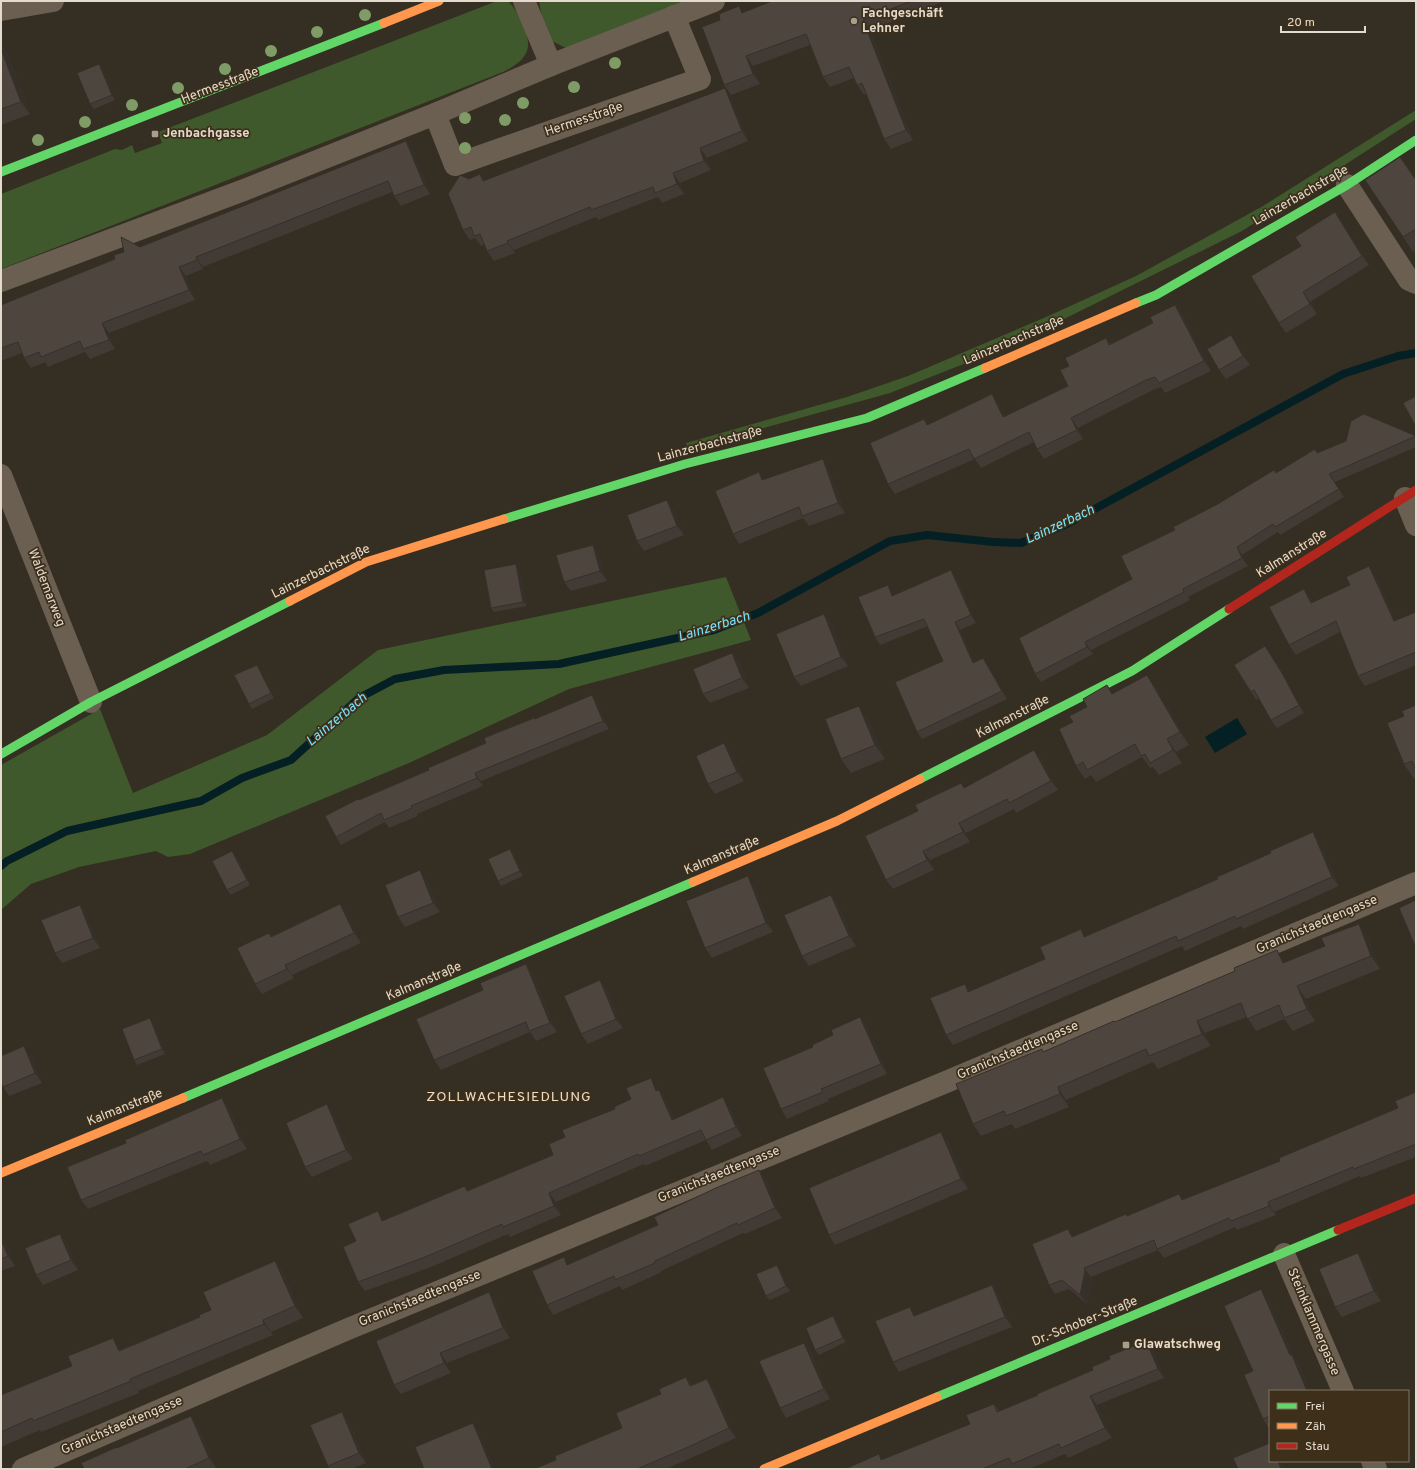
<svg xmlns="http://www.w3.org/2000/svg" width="1417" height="1470" font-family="Overpass,sans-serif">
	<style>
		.green { fill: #3f582c }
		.water { fill: #052025 }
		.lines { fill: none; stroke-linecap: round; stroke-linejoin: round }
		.stream { stroke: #052025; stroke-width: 8 }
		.street { stroke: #6b5f52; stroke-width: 22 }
		.fast { stroke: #63d668; stroke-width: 9 }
		.slow { stroke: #ff974d; stroke-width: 9 }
		.jam { stroke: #b3261e; stroke-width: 9 }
		.tree { fill: #7f9b66 }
		.wall { fill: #423b35 }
		.shaded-wall { fill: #36302b }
		.building { fill: #4d453e; stroke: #36302b }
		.poi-dot { fill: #a79e92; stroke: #3d2f1a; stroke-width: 1.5 }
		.labels { text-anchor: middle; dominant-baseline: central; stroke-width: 3.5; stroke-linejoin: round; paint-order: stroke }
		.poi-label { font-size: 13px; font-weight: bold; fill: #e4dbce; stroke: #3d2f1a; text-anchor: start }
		.street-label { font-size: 13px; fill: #e4dbce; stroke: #3d2f1a }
		.water-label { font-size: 14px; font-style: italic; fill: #7ae4fa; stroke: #3d2f1a }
		.neighbourhood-label { font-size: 14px; letter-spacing: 1px; fill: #eedcc3; stroke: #3d2f1a }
	</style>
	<rect width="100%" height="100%" fill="#352e22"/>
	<!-- green -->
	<g class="green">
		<path d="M497,1H508C519,12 535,41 525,55C520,63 511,68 503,72L1,269V194L115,149L122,150L132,145L135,153L162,143L158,132Z"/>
		<path d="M539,1H688L566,48L552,41L542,18Z"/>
		<path d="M1416,110V119L1242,231L1066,318L984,356L890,393L688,449L686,443L847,397L908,376L1046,317L1136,276L1263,206Z"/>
		<path d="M726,577L751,640L569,689L409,763L190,854L168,857L156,851L79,867L31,884L1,910V765L100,709L133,793L267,735L378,650Z"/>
	</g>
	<!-- water -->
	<path class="water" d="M1237,718L1247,734L1215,753L1205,737Z"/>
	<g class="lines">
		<!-- stream -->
		<path class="stream" d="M1,866L7,861L67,831L201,801L242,778L291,760L359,698L395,679L444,670L559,664L714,630L758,613L890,541L927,535L993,542L1021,543L1067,524L1343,374L1398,356L1416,353"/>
		<!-- street -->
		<g class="street">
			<path d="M524,1L551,65"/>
			<path d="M1,10L53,1"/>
			<path d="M435,114L455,165L700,79L674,16"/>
			<path d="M1347,185L1409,280L1416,283"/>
			<path d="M1,281L244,190L435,114L551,65L714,1"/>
			<path d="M1,475L91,702"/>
			<path d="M1405,498L1416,525"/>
			<path d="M1284,1254L1343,1391"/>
			<path d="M1372,1461L1376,1469"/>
			<path d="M23,1469L348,1329L946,1082L1416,883"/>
		</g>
		<!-- fast -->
		<g class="fast">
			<path d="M1,172L384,23"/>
			<path d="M1136,303L1156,295L1347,185L1416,140"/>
			<path d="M504,519L685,464L867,418L985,368"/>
			<path d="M1,754L91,702L290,601"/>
			<path d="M920,779L1132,671L1229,609"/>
			<path d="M183,1098L693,882"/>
			<path d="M937,1397L1338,1230"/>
		</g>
		<!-- slow -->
		<g class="slow">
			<path d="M384,23L439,1"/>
			<path d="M985,368L1136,303"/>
			<path d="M290,601L366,562L504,519"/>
			<path d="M693,882L837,821L920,779"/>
			<path d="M1,1173L183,1098"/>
			<path d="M764,1469L937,1397"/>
		</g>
		<!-- jam -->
		<g class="jam">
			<path d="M1229,609L1416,490"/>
			<path d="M1338,1230L1416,1198"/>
		</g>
	</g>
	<!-- trees -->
	<g class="tree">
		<circle cx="365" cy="15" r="6"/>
		<circle cx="317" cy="32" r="6"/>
		<circle cx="271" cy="51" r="6"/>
		<circle cx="615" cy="63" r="6"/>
		<circle cx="225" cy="69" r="6"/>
		<circle cx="574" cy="87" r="6"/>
		<circle cx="178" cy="88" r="6"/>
		<circle cx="523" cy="103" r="6"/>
		<circle cx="132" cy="105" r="6"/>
		<circle cx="465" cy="118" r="6"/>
		<circle cx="505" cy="120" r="6"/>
		<circle cx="85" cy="122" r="6"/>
		<circle cx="38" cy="140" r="6"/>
		<circle cx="465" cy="148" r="6"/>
	</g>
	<!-- wall -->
	<g class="wall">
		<path d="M772,1H945L870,30L913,140L891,149L884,139L866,94L864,95L857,85L854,78L830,87L823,77L810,45L753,66L760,84L731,95L724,85L720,20L743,12Z"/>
		<path d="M1,45L7,53L30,114L1,125Z"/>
		<path d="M99,64L102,68L115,100L94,109L90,104Z"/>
		<path d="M731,98L748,141L707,158L711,170L680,183L684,194L662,203L658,197L598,220L596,217L514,250L515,253L494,261L487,251L484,244L481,246L475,238L470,240L463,230L480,174L485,181Z"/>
		<path d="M406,141L413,151L430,194L401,206L394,196L392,192L203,267V269L186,276L195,300L109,333L115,349L90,359L85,352L48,367L45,362L31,368L24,358L22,353L1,361V305L115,259L140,247Z"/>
		<path d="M1416,180V250L1413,252L1403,237Z"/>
		<path d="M1342,222L1369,265L1310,302L1317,314L1286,333L1279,323Z"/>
		<path d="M1175,305L1182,314L1211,371L1165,393L1161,387L1153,390L1078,428L1083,439L1044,459L1037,449L1034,442L981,468L975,459L895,494L888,484L924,419L928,425L998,403L1005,417L1068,386L1069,366L1106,338L1110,344L1153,323Z"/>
		<path d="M1231,335L1238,345L1250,365L1226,379L1219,370Z"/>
		<path d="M1416,436V447L1335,482L1344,497L1280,535L1278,532L1242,555L1248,566L1188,597L1190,600L1091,650L1093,654L1041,682L1035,674L1132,579L1175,530L1277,473L1317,453Z"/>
		<path d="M829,469L845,513L809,526L803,518L739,544L733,534L759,472L764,480Z"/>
		<path d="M674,510L684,535L644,551L637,541Z"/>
		<path d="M593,545L599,555L607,581L571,591L564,582Z"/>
		<path d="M519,569L527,606L494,612L491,608Z"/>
		<path d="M1376,576L1396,620L1416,612V665L1365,686L1358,676L1340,632L1296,655L1289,645L1311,598L1313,602Z"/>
		<path d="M956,578L976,623L960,630L974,662L988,665L1007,699L922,739L917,732L943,661L928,626L880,645L875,637L893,593L894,595Z"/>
		<path d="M824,614L831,623L848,666L801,686L794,677Z"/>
		<path d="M1265,646L1287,681L1304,713L1277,728L1271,720L1259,698L1256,700L1251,692Z"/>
		<path d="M732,653L739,662L749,688L710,703L703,694Z"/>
		<path d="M260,670L274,698L252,709L249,704Z"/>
		<path d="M1147,675L1156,687L1189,745L1176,752L1182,763L1159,775L1153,767L1150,768L1142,757L1096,782L1091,775L1085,779L1076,766L1073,722L1113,694Z"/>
		<path d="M592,695L598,703L609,729L481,781L483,786L417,814L418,816L389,828L385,822L341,845L336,837L359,800L429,770L535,719Z"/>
		<path d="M1416,705V778L1414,779L1404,764V716Z"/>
		<path d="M869,720L885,759L851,773L841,759Z"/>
		<path d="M724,743L731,753L744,781L715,794L708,784Z"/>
		<path d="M1034,750L1041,759L1058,790L1016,813L1014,809L966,833L970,842L930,860L934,870L893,889L886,880L918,811L961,783L964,788Z"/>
		<path d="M1313,832L1319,842L1339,886L1243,929L1241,926L1185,951L1182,946L953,1045L946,1035L970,991L1045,959L1081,929L1086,937L1218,879L1271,853Z"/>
		<path d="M510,849L513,854L523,876L501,886L498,881Z"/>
		<path d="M236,856L250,885L231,895L227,890Z"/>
		<path d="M427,880L440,912L405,927L398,917Z"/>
		<path d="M754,886L773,932L712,958L705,948Z"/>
		<path d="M831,895L838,905L856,946L809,966L802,956Z"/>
		<path d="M340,904L347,914L361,943L292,975L294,978L262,994L255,984L269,933L272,936Z"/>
		<path d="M80,905L86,914L100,948L62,963L55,953Z"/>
		<path d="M1367,936L1380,969L1306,999L1315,1021L1293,1031L1284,1019L1256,1031L1247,1017L1205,1033L1211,1046L1158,1069L1153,1062L1066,1100L1069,1107L1015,1129L1012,1124L981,1136L973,1124L1044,1052L1115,1022L1285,962Z"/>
		<path d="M526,964L533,974L557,1032L536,1041L530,1032L441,1070L434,1060L483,990Z"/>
		<path d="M600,980L606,990L623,1028L588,1044L581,1034Z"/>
		<path d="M860,1017L867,1026L887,1074L828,1099L829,1101L787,1119L781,1109L813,1047L833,1035Z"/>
		<path d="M153,1023L165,1054L137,1065L134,1060Z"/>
		<path d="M31,1056L42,1083L9,1096L3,1087Z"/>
		<path d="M658,1087L659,1090L666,1099L674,1119L730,1107L742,1136L712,1150L706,1140L645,1166L644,1164L556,1202L561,1215L510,1237L508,1234L431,1267L365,1291L358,1282L356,1241L378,1211L384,1220L468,1190L553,1155L565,1137L615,1109Z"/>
		<path d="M1416,1092V1157L1361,1178L1360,1176L1274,1212L1276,1215L1237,1230L1235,1227L1164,1258L1158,1250L1091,1277L1092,1280L1087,1304L1069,1289L1055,1294L1049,1285L1073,1236L1183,1199L1280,1161L1398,1108Z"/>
		<path d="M229,1108L247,1149L210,1165L207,1161L88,1209L81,1200Z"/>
		<path d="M333,1114L353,1159L312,1177L305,1167Z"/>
		<path d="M948,1141L968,1189L835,1245L829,1235Z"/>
		<path d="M759,1170L766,1180L782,1218L745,1234L743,1233L661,1271L662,1272L622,1290L620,1286L553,1315L547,1305L569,1264L658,1225Z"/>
		<path d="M1,1234L15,1266L1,1271Z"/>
		<path d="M60,1234L66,1243L78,1270L43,1285L36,1275Z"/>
		<path d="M275,1261L283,1272L303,1318L271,1332L273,1335L138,1391L139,1393L41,1432L40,1430L1,1447V1395L72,1366L122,1349L200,1317L211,1310Z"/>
		<path d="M1365,1262L1381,1301L1342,1317L1335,1307Z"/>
		<path d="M777,1265L780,1270L790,1291L770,1300L766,1296Z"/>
		<path d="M992,1285L999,1295L1012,1327L899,1372L893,1362L916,1315Z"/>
		<path d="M489,1292L496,1302L510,1338L447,1363L451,1373L401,1394L394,1385Z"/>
		<path d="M1268,1299L1294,1357L1299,1364L1310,1391H1270V1429H1269L1263,1419L1253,1371Z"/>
		<path d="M833,1316L837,1321L846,1342L819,1355L815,1350Z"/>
		<path d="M804,1343L811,1352L830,1399L786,1418L780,1408Z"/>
		<path d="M1153,1350L1164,1378L1097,1405L1112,1438L1068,1458L1065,1454L1029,1469H1015V1468L1012,1469H845L883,1460L970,1424L994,1404L999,1411Z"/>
		<path d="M686,1377L691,1385L707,1379L713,1388L736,1438L693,1457L666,1469H534L556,1460L622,1428L661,1394Z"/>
		<path d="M342,1412L349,1422L366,1463L351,1469H330L328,1466Z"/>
		<path d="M198,1426L216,1468L214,1469H83L118,1448Z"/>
	</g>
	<!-- shaded-wall -->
	<g class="shaded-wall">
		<path d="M863,20L870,30L913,140L906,130Z"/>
		<path d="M1,45L7,53L30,114L21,102L1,49Z"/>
		<path d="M746,56L753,66L760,84L753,74Z"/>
		<path d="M99,64L102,68L115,100L112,95Z"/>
		<path d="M725,88L731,98L748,141L742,131Z"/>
		<path d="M406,141L413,151L430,194L424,185Z"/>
		<path d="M700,148L707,158L711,170L704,161Z"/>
		<path d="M673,173L680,183L684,194L677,184Z"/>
		<path d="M1335,212L1342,222L1369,265L1362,256Z"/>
		<path d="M507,241L514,250L515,253L508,243Z"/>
		<path d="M196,257L203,267V269L197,260Z"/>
		<path d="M179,267L186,276L195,300L189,290Z"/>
		<path d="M1303,292L1310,302L1317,314L1310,304Z"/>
		<path d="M1175,305L1182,314L1211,371L1204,361Z"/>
		<path d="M102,323L109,333L115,349L109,340Z"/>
		<path d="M1231,335L1238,345L1250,365L1243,356Z"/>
		<path d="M992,394L998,403L1010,427L1003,417Z"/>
		<path d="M1071,418L1078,428L1083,439L1077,430Z"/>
		<path d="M823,459L829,469L845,513L838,503Z"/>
		<path d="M759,472L766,482L762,480Z"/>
		<path d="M1329,474L1335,482L1344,497L1339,489Z"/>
		<path d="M667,500L674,510L684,535L677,526Z"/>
		<path d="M593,545L599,555L607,581L600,571Z"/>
		<path d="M1237,547L1242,555L1248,566L1242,558Z"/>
		<path d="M516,564L519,569L527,606L523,602Z"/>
		<path d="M1369,566L1376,576L1401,630L1394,621Z"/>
		<path d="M951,570L956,578L976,623L971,615Z"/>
		<path d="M888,585L893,593L897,603L892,596Z"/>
		<path d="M1304,589L1311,598L1318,612L1311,603Z"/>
		<path d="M824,614L831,623L848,666L841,657Z"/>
		<path d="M955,622L960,630L978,670L973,663Z"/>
		<path d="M1085,642L1091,650L1093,654L1087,647Z"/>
		<path d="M1265,646L1287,681L1304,713L1299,705Z"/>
		<path d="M732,653L739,662L749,688L742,678Z"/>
		<path d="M983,658L988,665L1007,699L1002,691Z"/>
		<path d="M257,665L260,670L274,698L271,693Z"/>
		<path d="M1147,675L1156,687L1189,745L1180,732Z"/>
		<path d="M592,695L598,703L609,729L603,721Z"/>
		<path d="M859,706L869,720L885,759L875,745Z"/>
		<path d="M1167,739L1176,752L1182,763L1173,750Z"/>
		<path d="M724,743L731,753L744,781L737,772Z"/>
		<path d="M1034,750L1041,759L1058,790L1051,781Z"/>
		<path d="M475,773L481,781L483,786L477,778Z"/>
		<path d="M959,823L966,833L970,842L963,832Z"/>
		<path d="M1313,832L1319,842L1339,886L1332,877Z"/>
		<path d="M510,849L513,854L523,876L520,871Z"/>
		<path d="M232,851L236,856L250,885L247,880Z"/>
		<path d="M923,851L930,860L934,870L927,860Z"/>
		<path d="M420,870L427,880L440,912L433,903Z"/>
		<path d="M748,876L754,886L773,932L766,923Z"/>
		<path d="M831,895L838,905L856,946L849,936Z"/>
		<path d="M340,904L347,914L361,943L354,933Z"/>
		<path d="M80,905L86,914L100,948L93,938Z"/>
		<path d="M1359,924L1367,936L1380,969L1371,956Z"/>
		<path d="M1081,929L1088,939L1084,937Z"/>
		<path d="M1277,950L1286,963H1283Z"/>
		<path d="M526,964L533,974L557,1032L550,1023Z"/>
		<path d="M285,965L292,975L294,978L287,969Z"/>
		<path d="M600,980L606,990L623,1028L616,1019Z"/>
		<path d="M965,984L972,993L968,992Z"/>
		<path d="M1297,986L1306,999L1315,1021L1307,1009Z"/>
		<path d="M860,1017L867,1026L887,1074L881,1064Z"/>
		<path d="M150,1018L153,1023L165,1054L162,1049Z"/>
		<path d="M1197,1021L1205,1033L1211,1046L1202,1034Z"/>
		<path d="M24,1046L31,1056L42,1083L35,1073Z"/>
		<path d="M651,1078L658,1087L663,1100L656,1091Z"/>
		<path d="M1058,1087L1066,1100L1069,1107L1060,1094Z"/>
		<path d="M659,1090L666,1099L679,1129L672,1120Z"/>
		<path d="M723,1097L730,1107L742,1136L736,1127Z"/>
		<path d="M222,1098L229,1108L247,1149L240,1139Z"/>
		<path d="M327,1104L333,1114L353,1159L346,1150Z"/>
		<path d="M941,1132L948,1141L968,1189L961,1179Z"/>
		<path d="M759,1170L766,1180L782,1218L775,1208Z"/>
		<path d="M549,1193L556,1202L561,1215L554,1206Z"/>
		<path d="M1268,1202L1274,1212L1276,1215L1269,1206Z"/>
		<path d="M378,1211L385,1221H382Z"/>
		<path d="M1068,1229L1075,1238L1072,1237Z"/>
		<path d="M1,1234L15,1266L8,1256L1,1240Z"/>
		<path d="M60,1234L66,1243L78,1270L71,1260Z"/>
		<path d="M1358,1253L1365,1262L1381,1301L1374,1291Z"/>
		<path d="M275,1261L283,1272L303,1318L295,1306Z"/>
		<path d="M777,1265L780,1270L790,1291L786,1286Z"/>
		<path d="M1084,1268L1091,1277L1092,1280L1087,1304L1080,1295Z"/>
		<path d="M992,1285L999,1295L1012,1327L1005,1317Z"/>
		<path d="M1261,1289L1268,1299L1294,1357L1299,1364L1310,1391H1307L1290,1355Z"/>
		<path d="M489,1292L496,1302L510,1338L503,1328Z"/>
		<path d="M910,1307L916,1317L914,1316Z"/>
		<path d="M833,1316L837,1321L846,1342L843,1338Z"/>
		<path d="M263,1320L273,1335L264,1324Z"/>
		<path d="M113,1338L122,1349L119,1351Z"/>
		<path d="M1146,1341L1153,1350L1164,1378L1158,1369Z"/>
		<path d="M804,1343L811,1352L830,1399L824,1389Z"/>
		<path d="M440,1353L447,1363L451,1373L444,1363Z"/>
		<path d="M130,1379L138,1391L139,1393L131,1381Z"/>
		<path d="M707,1379L713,1388L736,1438L729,1428Z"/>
		<path d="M1090,1396L1097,1405L1112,1438L1105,1428Z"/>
		<path d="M342,1412L349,1422L366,1463L359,1453Z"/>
		<path d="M191,1416L198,1426L216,1468L209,1458Z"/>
		<path d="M473,1423L480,1433L495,1469H492Z"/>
		<path d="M1278,1461H1281L1284,1469H1281Z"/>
	</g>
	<!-- building -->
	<g class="building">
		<path d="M772,1H911L863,20L906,130L884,139L862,83L857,85L849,67L823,77L806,34L746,56L753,74L724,85L702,27L720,20L719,14L739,6L742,13Z"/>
		<path d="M1,49L21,102L1,109Z"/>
		<path d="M99,64L112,95L90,104L77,73Z"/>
		<path d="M725,88L742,131L700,148L704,161L673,173L677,184L655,193L653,187L591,210L590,207L507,241L508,243L487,251L480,234L474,236L471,227L463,230L448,194L460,175L469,179L480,174L483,181Z"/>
		<path d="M406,141L424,185L394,196L388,181L196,257L197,260L179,267L189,290L102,323L109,340L83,349L80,341L41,357L39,352L24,358L18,342L1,348V305L115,259L114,255L124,252L121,237L140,247Z"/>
		<path d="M1400,157L1416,180V229L1403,237L1365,180Z"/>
		<path d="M1335,212L1362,256L1303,292L1310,304L1279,323L1251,276L1301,246L1295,237Z"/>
		<path d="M1175,305L1204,361L1159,383L1155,377L1146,380L1071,418L1077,430L1037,449L1029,432L974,459L969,449L888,484L870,443L924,419L927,425L992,394L1003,417L1068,386L1060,370L1069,366L1065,358L1106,338L1109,345L1153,323L1150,317Z"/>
		<path d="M1231,335L1243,356L1219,370L1207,349Z"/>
		<path d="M1416,396V427L1403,403Z"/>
		<path d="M1364,414L1416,436L1329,474L1339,489L1275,527L1273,524L1237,547L1242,558L1183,589L1184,592L1085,642L1087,647L1035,674L1019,638L1132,579L1121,556L1175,530L1173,527L1216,505L1274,470L1276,473L1315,449L1317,453L1346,441L1351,421Z"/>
		<path d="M823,459L838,503L802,516L799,507L733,534L715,491L759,472L762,480Z"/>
		<path d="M667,500L677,526L637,541L627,515Z"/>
		<path d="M593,545L600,571L564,582L556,555Z"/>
		<path d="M516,564L523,602L491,608L484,570Z"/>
		<path d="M1369,566L1394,621L1416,612V652L1358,676L1336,621L1289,645L1269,607L1304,589L1311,603L1350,585L1346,577Z"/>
		<path d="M951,570L971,615L955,622L973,663L983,658L1002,691L917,732L895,682L943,661L924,619L875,637L858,597L888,585L892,596Z"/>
		<path d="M824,614L841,657L794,677L776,634Z"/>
		<path d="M1265,646L1282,673L1299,705L1271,720L1254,690L1251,692L1234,665Z"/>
		<path d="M732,653L742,678L703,694L693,669Z"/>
		<path d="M257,665L271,693L249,704L234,675Z"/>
		<path d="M1147,675L1180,732L1167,739L1173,750L1150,763L1145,754L1141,756L1135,744L1087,770L1083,762L1076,766L1059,729L1073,722L1069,716L1087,707L1083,699L1107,685L1112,694Z"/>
		<path d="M592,695L603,721L475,773L477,778L411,806L412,808L384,820L381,813L336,837L325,816L358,799L359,800L429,770L428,768L486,743L484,738L534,718L535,719Z"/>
		<path d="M1416,705V768H1415L1412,761L1404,764L1387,723L1404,716L1402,711Z"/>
		<path d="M859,706L875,745L841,759L825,719Z"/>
		<path d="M724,743L737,772L708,784L696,756Z"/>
		<path d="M1034,750L1051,781L1009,803L1007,799L959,823L963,832L923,851L927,860L886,880L865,836L918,811L915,805L961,783L964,788Z"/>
		<path d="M1313,832L1332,877L1236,919L1235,916L1178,941L1176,936L946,1035L930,998L965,984L968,992L1045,959L1040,947L1081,929L1084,937L1218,879L1217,877L1271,853L1270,851Z"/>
		<path d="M510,849L520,871L498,881L488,859Z"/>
		<path d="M232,851L247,880L227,890L212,861Z"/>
		<path d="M420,870L433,903L398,917L385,885Z"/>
		<path d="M748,876L766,923L705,948L686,901Z"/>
		<path d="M831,895L849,936L802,956L784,915Z"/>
		<path d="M1416,900V948L1399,908Z"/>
		<path d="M340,904L354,933L285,965L287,969L255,984L237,948L269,933L271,937Z"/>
		<path d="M80,905L93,938L55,953L41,920Z"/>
		<path d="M1359,924L1371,956L1297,986L1307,1009L1284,1018L1279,1005L1247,1019L1241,1003L1197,1021L1202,1034L1149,1056L1146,1049L1058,1087L1060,1094L1006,1116L1004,1111L973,1124L956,1084L1042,1049L1043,1052L1114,1021L1115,1022L1235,971L1234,968L1277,950L1283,963L1325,946L1321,938Z"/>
		<path d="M526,964L550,1023L529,1031L526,1022L434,1060L416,1019L483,990L480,983Z"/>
		<path d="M600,980L616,1019L581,1034L564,996Z"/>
		<path d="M860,1017L881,1064L821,1089L823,1092L781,1109L763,1068L813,1047L812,1045L833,1035L831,1030Z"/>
		<path d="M150,1018L162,1049L134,1060L122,1029Z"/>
		<path d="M24,1046L35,1073L3,1087L1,1083V1056Z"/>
		<path d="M651,1078L656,1091L659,1090L672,1120L723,1097L736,1127L706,1140L701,1130L639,1156L638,1154L549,1193L554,1206L503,1227L502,1224L425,1257L358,1282L343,1247L356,1241L348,1224L378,1211L382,1221L465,1186L467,1191L553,1155L549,1144L565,1137L562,1130L615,1109L614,1107L631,1099L626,1088Z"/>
		<path d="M1416,1092V1144L1354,1169L1353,1167L1268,1202L1269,1206L1231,1221L1229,1218L1157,1249L1154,1240L1084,1268L1085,1271L1080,1295L1062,1280L1049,1285L1032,1244L1068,1229L1072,1237L1126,1214L1127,1216L1179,1194L1182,1200L1280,1161L1279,1158L1398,1108L1395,1101Z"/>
		<path d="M222,1098L240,1139L203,1155L201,1151L81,1200L67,1167L126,1143L125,1140Z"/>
		<path d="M327,1104L346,1150L305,1167L286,1123Z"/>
		<path d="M941,1132L961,1179L829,1235L809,1188Z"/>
		<path d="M759,1170L775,1208L738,1225L737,1223L655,1261V1263L615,1280L614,1276L547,1305L532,1271L564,1257L567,1265L658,1225L654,1217L716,1188Z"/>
		<path d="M60,1234L71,1260L36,1275L25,1248Z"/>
		<path d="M1,1240L8,1256L1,1259Z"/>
		<path d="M1358,1253L1374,1291L1335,1307L1319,1269Z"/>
		<path d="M275,1261L295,1306L263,1320L264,1324L130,1379L131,1381L33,1421L32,1418L1,1432V1395L72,1366L68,1356L113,1338L119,1351L200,1317L199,1315L211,1310L203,1292Z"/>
		<path d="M777,1265L786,1286L766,1296L756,1274Z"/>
		<path d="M992,1285L1005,1317L893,1362L875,1321L910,1307L914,1316Z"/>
		<path d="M1261,1289L1290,1355H1292L1307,1391H1270V1416L1263,1419L1244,1375L1253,1371L1224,1306Z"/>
		<path d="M489,1292L503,1328L440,1353L444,1363L394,1385L376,1341Z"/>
		<path d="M833,1316L843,1338L815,1350L806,1328Z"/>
		<path d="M1146,1341L1158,1369L1090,1396L1105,1428L1061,1448L1059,1444L1012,1464L1009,1458L982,1469H845L879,1454L881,1460L970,1424L966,1415L994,1404L997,1412L1038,1395L1037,1394L1093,1370L1092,1367L1110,1359L1109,1356Z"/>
		<path d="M804,1343L824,1389L780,1408L759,1361Z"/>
		<path d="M686,1377L690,1386L707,1379L729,1428L686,1448L637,1469H534L556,1460L555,1456L622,1428L616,1413L661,1394L659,1389Z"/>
		<path d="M342,1412L359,1453L328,1466L310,1425Z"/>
		<path d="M191,1416L209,1458L185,1469H83H84L81,1463L117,1447V1448Z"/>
		<path d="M473,1423L492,1469H424L415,1447Z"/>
		<path d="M1270,1443V1461H1278L1281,1469H1238L1233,1458Z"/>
	</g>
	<!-- markers -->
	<g class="poi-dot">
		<circle cx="854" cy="21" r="4"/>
		<rect x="151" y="130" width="8" height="8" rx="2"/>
		<rect x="1122" y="1341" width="8" height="8" rx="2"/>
	</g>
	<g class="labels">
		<!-- poi labels -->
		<g class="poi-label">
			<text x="862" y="14">Fachgeschäft<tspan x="862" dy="15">Lehner</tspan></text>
			<text x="163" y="134">Jenbachgasse</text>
			<text x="1134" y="1345">Glawatschweg</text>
		</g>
		<!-- street labels -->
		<g class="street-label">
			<text transform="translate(220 86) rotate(-21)">Hermesstraße</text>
			<text transform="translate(584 120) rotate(-19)">Hermesstraße</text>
			<text transform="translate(1301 196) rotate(-30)">Lainzerbachstraße</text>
			<text transform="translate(1014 341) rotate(-23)">Lainzerbachstraße</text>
			<text transform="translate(710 445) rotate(-15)">Lainzerbachstraße</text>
			<text transform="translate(1292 554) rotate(-32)">Kalmanstraße</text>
			<text transform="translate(321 572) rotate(-26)">Lainzerbachstraße</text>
			<text transform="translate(46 588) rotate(69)">Waldemarweg</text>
			<text transform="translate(1013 717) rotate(-27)">Kalmanstraße</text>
			<text transform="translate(722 856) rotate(-23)">Kalmanstraße</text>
			<text transform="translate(1317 925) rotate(-23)">Granichstaedtengasse</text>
			<text transform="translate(424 982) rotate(-23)">Kalmanstraße</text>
			<text transform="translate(1018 1051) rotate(-23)">Granichstaedtengasse</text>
			<text transform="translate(125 1108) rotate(-22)">Kalmanstraße</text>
			<text transform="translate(719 1175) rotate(-22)">Granichstaedtengasse</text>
			<text transform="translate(420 1299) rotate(-22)">Granichstaedtengasse</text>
			<text transform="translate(1085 1322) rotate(-22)">Dr.-Schober-Straße</text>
			<text transform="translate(1313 1322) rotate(67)">Steinklammergasse</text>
			<text transform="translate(122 1426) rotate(-23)">Granichstaedtengasse</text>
		</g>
		<!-- water labels -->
		<g class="water-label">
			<text transform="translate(1060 525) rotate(-25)">Lainzerbach</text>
			<text transform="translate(714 627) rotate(-17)">Lainzerbach</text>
			<text transform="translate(337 720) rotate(-40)">Lainzerbach</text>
		</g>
		<!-- neighbourhood labels -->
		<g class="neighbourhood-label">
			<text x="509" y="1097">ZOLLWACHESIEDLUNG</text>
		</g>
	</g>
	<!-- border -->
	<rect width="1417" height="1470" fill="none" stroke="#e4dbce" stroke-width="4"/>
	<!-- legend -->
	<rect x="1269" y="1390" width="140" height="72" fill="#3d2f1a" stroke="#807462"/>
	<rect x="1277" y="1403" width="20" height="6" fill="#63d668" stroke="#807462"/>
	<text x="1305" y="1410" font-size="12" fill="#e4dbce">Frei</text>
	<rect x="1277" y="1423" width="20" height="6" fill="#ff974d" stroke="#807462"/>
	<text x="1305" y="1430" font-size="12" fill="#e4dbce">Zäh</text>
	<rect x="1277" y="1443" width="20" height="6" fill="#b3261e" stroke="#807462"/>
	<text x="1305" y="1450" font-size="12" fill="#e4dbce">Stau</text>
	<!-- scale -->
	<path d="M1281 26v6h84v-6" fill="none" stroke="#e4dbce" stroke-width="2"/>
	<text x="1287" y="26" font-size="12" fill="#e4dbce" stroke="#3d2f1a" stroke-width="3" paint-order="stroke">20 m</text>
</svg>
